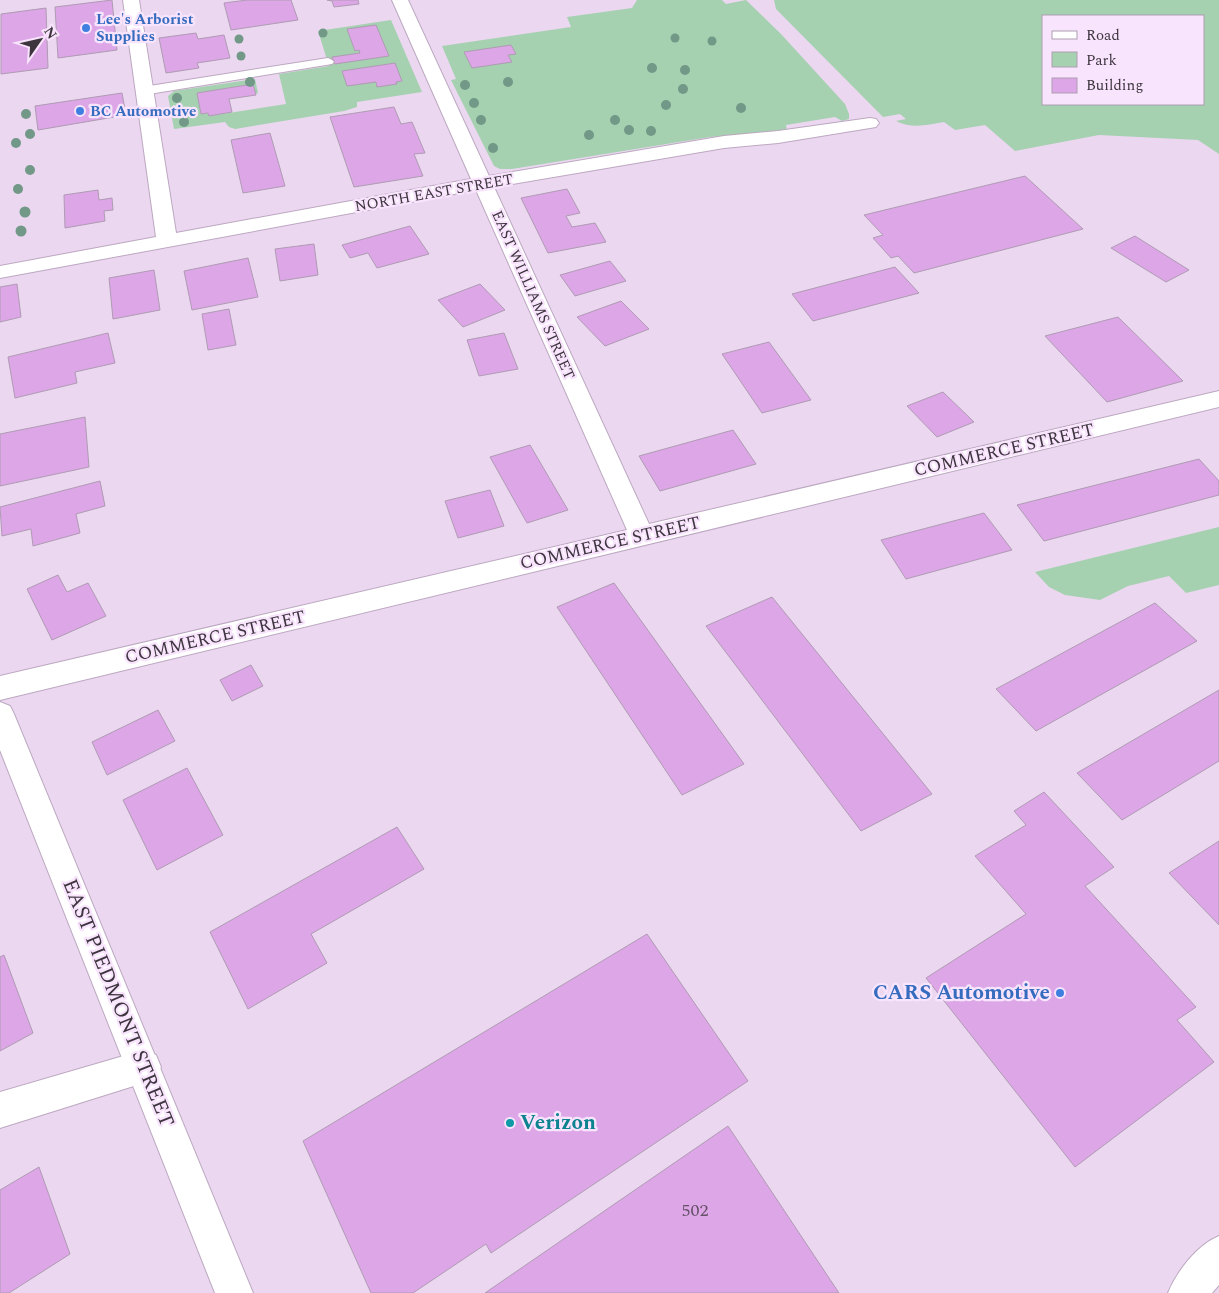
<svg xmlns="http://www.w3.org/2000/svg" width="1219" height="1293" font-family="Spectral,serif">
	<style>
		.green { fill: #a5d1b0; fill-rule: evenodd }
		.building { fill: #dca6e7; stroke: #af9bb3 }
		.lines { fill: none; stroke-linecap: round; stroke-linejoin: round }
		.lane-casing { stroke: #bca8c0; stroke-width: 2 }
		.street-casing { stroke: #bca8c0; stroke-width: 2 }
		.secondary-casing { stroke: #bca8c0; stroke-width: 2 }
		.lane { fill: #fff; fill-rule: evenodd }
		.street { fill: #fff; fill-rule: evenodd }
		.secondary { fill: #fff; fill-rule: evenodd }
		.tree { fill: #729888 }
		.shop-dot { fill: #3f7fe0; stroke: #f9e4fd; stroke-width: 2 }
		.culture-dot { fill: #0f9aa8; stroke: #f9e4fd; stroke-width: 2 }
		.labels { text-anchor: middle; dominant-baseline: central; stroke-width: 4.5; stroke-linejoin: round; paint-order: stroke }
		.far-shop-label { font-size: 15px; font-weight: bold; fill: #366cbe; stroke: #f9e4fd; text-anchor: start }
		.far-street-label { font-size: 15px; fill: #3d353e; stroke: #f9e4fd }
		.street-label { font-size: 18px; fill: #3d353e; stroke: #f9e4fd }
		.near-number-label { font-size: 18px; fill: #655168 }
		.near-shop-label { font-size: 21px; font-weight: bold; fill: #366cbe; stroke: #f9e4fd; text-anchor: end }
		.near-street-label { font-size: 21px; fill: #3d353e; stroke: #f9e4fd }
		.near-culture-label { font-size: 21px; font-weight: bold; fill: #0d838f; stroke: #f9e4fd; text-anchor: start }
	</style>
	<rect width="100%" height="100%" fill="#ebd7f0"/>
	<!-- green -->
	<g class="green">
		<path d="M637,0H722L726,4L746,0L781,34L845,104L849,114V119L842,121L835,117L786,125L787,131L710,137L512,169H500L494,166L451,80L456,79L442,46L571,27L567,17L632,8Z"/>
		<path d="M774,0H1219V154L1198,140L1099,135L1015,151L985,125L955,130L944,122C927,125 912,129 896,121L906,119L900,114L883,117L776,9ZM1043,16H1203V104H1043Z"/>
		<path d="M391,20L422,92L357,102V107L344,111L235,129L229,127L225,122L174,129L168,96L174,91L255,79L258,93L255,94L252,84L198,93L201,114L208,113L209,116L286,104L279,74L329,66L318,31Z"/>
		<path d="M1219,527V585L1186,593L1169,576L1128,586L1100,600L1065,595L1049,587L1035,572Z"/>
	</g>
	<!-- building -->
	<g class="building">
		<path d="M112,0L117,50L58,58L55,7Z"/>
		<path d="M247,0H291L298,20L231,30L224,3Z"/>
		<path d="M327,0H358L359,4L334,7L332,1Z"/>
		<path d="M46,8L48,68L1,74V14Z"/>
		<path d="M376,25L389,56L335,64L332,57L360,53L359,50L355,51L347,29Z"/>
		<path d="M196,33L198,39L224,35L230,58L197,63L199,68L166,73L159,38Z"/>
		<path d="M511,45L516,54L508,55L512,62L472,68L464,52Z"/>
		<path d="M395,63L402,81L396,82L397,84L377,87L376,82L347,86L342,71Z"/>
		<path d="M253,84L256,95L229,99L232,112L209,116L208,113L201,114L197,93Z"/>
		<path d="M122,93L126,115L38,130L35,106Z"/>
		<path d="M394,107L401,124L412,122L425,153L414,154L423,176L354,187L330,117Z"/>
		<path d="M270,133L285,186L243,193L231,140Z"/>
		<path d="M1025,176L1083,229L914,273L898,256L891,258L873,238L883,235L864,215Z"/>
		<path d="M567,189L580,213L566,216L572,227L595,223L606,242L548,253L521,198Z"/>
		<path d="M98,190L99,200L112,198L113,210L104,211L105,221L65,228L64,195Z"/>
		<path d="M410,226L429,254L377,268L368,253L350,258L342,245Z"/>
		<path d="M1135,236L1189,270L1166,282L1111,248Z"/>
		<path d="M314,244L318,275L280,281L275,249Z"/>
		<path d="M248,258L258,297L192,310L184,271Z"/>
		<path d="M610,261L626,281L575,296L560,275Z"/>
		<path d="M895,267L919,293L813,321L792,294Z"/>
		<path d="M154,270L160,310L113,319L109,278Z"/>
		<path d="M17,284L21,317L0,322V287Z"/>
		<path d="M480,284L505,310L463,327L438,300Z"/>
		<path d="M621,301L649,329L605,346L577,317Z"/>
		<path d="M229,309L236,345L208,350L202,314Z"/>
		<path d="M1118,317L1183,381L1107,402L1045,336Z"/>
		<path d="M108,333L115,363L75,372L77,383L15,398L8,357Z"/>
		<path d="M504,333L518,369L479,376L467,340Z"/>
		<path d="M769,342L811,400L762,413L722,354Z"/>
		<path d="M943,392L974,422L937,437L907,406Z"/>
		<path d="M85,417L89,467L0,486V434Z"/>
		<path d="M733,430L756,464L660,491L639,456Z"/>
		<path d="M530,445L568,510L527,523L490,457Z"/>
		<path d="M1199,459L1219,481V495L1044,541L1017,505Z"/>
		<path d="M100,481L105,506L76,514L80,533L33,546L31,529L2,536L0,507Z"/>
		<path d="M490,490L504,526L458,538L445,501Z"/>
		<path d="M984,513L1012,550L906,579L881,540Z"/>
		<path d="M58,575L67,592L88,583L106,616L52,640L27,589Z"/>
		<path d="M614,583L744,764L682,795L557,607Z"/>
		<path d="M772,597L932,794L861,831L706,626Z"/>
		<path d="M1155,603L1197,641L1036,731L996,689Z"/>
		<path d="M251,665L263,686L232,701L220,680Z"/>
		<path d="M1219,690V761L1122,820L1077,773Z"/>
		<path d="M158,710L175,741L107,775L92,742Z"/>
		<path d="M187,768L223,835L157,870L123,800Z"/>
		<path d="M1044,792L1114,867L1085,886L1196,1007L1177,1020L1214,1062L1075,1167L926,978L1026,914L975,856L1026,825L1014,811Z"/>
		<path d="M397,827L424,869L311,934L327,963L248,1009L210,932Z"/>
		<path d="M1219,841V925L1169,873Z"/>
		<path d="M647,934L748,1081L491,1253L486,1244L413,1293H371L303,1141Z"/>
		<path d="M4,955L33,1033L0,1051V957Z"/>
		<path d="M728,1126L839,1293H485Z"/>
		<path d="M39,1167L70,1254L9,1293H0V1190Z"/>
	</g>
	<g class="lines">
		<!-- lane casing -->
		<g class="lane-casing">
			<path id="lane" d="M328,58L332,60L334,62L332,64L143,95L137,91L143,87Z"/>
		</g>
		<!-- street casing -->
		<g class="street-casing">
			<g id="street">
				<path d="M123,0H139L176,233L471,179L392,0H408L489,176L724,136L778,131L870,118L876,119L879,123L876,127L870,128L778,143L724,148L494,187L649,524L1219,391V407L0,700V676L627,530L476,190L0,278V266L156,237Z"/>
				<path d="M144,1050L156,1055L161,1067L156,1079L0,1128V1092Z"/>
			</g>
		</g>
		<!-- secondary casing -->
		<g class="secondary-casing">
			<g id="secondary">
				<path d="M0,702L10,706L14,714L253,1293H215L0,750Z"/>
				<path d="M1219,1236V1285L1212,1293H1168C1177,1271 1197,1245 1219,1236Z"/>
			</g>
		</g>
		<!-- lane -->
		<use href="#lane" class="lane"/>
		<!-- street -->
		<use href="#street" class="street"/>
		<!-- secondary -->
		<use href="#secondary" class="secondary"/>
	</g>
	<!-- trees -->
	<g class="tree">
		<circle cx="323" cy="33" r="4.5"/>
		<circle cx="675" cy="38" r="4.5"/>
		<circle cx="239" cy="39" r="4.5"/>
		<circle cx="712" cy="41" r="4.5"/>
		<circle cx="241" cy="56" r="4.5"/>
		<circle cx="652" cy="68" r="5"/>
		<circle cx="685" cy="70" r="5"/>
		<circle cx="250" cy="82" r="5"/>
		<circle cx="508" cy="82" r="5"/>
		<circle cx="465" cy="85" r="5"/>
		<circle cx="683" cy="89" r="5"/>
		<circle cx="177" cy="98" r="5"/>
		<circle cx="474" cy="103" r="5"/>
		<circle cx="666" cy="105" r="5"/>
		<circle cx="741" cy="108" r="5"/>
		<circle cx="26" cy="114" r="5"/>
		<circle cx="481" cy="120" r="5"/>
		<circle cx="615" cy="120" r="5"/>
		<circle cx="184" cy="122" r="5"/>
		<circle cx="629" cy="130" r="5"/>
		<circle cx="651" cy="131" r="5"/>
		<circle cx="30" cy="134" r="5"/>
		<circle cx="589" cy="135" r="5"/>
		<circle cx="16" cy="143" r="5"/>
		<circle cx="493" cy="148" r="5"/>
		<circle cx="30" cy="170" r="5"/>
		<circle cx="18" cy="189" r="5"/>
		<circle cx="25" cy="212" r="5.5"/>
		<circle cx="21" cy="231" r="5.5"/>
	</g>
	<!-- markers -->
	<g class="shop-dot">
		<circle cx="86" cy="28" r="5"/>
		<circle cx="80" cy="111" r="5"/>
		<circle cx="1060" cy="993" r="5"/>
	</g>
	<circle class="culture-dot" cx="510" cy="1123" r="5"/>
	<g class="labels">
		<!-- far-shop labels -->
		<g class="far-shop-label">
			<text x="96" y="19">Lee's Arborist<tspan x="96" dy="17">Supplies</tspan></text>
			<text x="90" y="111">BC Automotive</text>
		</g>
		<!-- far-street labels -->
		<g class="far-street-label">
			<text transform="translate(434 193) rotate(-10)">NORTH EAST STREET</text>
			<text transform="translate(533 295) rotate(66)">EAST WILLIAMS STREET</text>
		</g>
		<!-- street labels -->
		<g class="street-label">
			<text transform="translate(1004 450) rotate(-13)">COMMERCE STREET</text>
			<text transform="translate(610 543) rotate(-13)">COMMERCE STREET</text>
			<text transform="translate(215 637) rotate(-13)">COMMERCE STREET</text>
		</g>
		<!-- near-number labels -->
		<g class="near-number-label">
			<text x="695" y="1210">502</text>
		</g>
		<!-- near-shop labels -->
		<g class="near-shop-label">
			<text x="1050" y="993">CARS Automotive</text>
		</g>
		<!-- near-street labels -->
		<g class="near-street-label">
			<text transform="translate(118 1003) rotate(68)">EAST PIEDMONT STREET</text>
		</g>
		<!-- near-culture labels -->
		<g class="near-culture-label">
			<text x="520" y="1123">Verizon</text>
		</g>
	</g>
	<!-- legend -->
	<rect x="1042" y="15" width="162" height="90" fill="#f9e4fd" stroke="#ae9eb1"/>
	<rect x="1052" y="31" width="25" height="8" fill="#ffffff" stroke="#ae9eb1"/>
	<text x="1086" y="40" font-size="15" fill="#3d353e">Road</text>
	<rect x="1052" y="52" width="25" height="15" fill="#a5d1b0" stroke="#ae9eb1"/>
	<text x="1086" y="65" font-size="15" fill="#3d353e">Park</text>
	<rect x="1052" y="78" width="25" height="15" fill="#dca6e7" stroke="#ae9eb1"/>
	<text x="1086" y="90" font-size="15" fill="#3d353e">Building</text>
	<!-- north arrow -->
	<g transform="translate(40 40) rotate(56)" stroke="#f9e4fd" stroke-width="4" paint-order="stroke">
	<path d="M0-4L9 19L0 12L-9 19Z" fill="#3d353e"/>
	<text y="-8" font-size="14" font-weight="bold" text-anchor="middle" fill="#3d353e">N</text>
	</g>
</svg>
